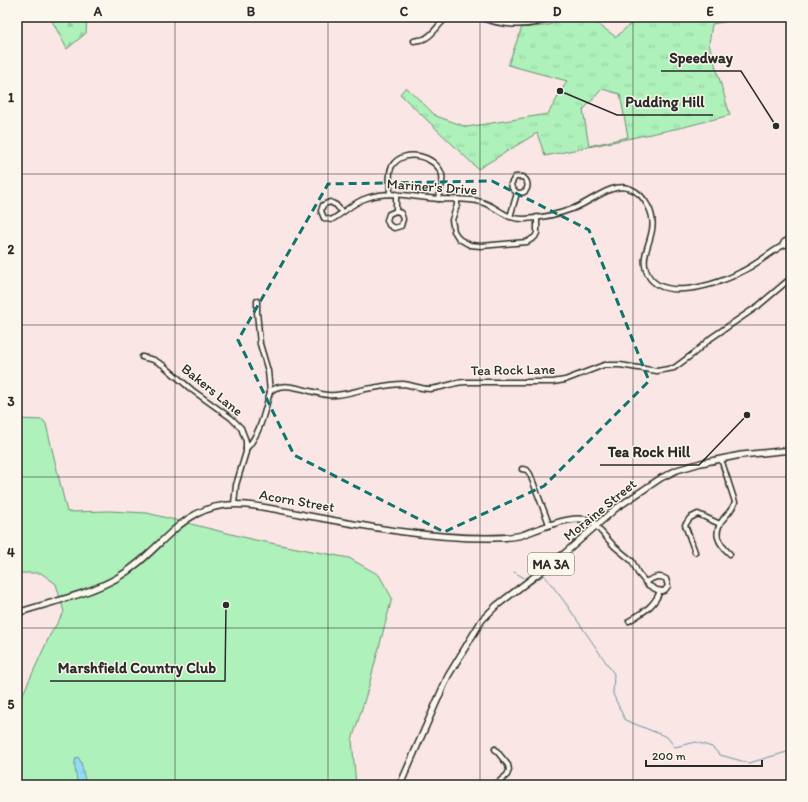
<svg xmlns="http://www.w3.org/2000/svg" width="808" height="802" font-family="Itim,sans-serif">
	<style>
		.grass { fill: #aef1ba; stroke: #6c8e72 }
		.forest { fill: url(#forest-firs); stroke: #6c8e72 }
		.park { fill: url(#park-tufts); stroke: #6c8e72; fill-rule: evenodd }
		.water { fill: url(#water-ripples); stroke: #6995a3 }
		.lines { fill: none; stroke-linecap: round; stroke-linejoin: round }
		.stream { stroke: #6995a3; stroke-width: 1 }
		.minor-casing { stroke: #2b2b2b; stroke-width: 7 }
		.major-casing { stroke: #2b2b2b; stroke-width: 8 }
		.minor { stroke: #fbf7ec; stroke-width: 4 }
		.major { stroke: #fbf7ec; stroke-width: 5 }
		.marked { fill: none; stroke: #0f766e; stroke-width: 3; stroke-dasharray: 8 5; stroke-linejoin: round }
		.grid { fill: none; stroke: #2b2b2b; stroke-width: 1; stroke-opacity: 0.55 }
		.labels { text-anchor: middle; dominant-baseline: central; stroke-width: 3; stroke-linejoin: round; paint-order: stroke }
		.shield { fill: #fbf7ec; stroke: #696865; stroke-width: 1 }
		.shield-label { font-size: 13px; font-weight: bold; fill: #2b2b2b }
		.street-label { font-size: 14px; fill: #2b2b2b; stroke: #fbf7ec }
		.leader { fill: none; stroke: #2b2b2b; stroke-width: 1.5 }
		.callout-dot { fill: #2b2b2b; stroke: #fbf7ec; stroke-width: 1.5 }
		.callout-label { font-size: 15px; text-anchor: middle; font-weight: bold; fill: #2b2b2b; stroke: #fbf7ec; stroke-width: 3; stroke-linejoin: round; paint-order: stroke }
		.neatline { fill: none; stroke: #2b2b2b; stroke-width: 1.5 }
		.grid-label { font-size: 13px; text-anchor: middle; font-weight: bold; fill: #2b2b2b }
	</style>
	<defs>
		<pattern id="forest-firs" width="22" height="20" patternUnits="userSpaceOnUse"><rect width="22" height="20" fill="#aef1ba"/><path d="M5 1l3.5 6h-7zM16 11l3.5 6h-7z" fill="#96cfa0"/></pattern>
		<pattern id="park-tufts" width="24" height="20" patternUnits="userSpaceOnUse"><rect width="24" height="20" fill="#aef1ba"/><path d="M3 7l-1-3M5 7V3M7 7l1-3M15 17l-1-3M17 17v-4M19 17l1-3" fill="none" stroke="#96cfa0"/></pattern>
		<pattern id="water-ripples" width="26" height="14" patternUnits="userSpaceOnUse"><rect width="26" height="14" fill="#92dcf3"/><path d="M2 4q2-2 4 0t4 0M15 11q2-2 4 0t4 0" fill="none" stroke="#7ebdd0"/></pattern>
	</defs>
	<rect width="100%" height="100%" fill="#f9e6e5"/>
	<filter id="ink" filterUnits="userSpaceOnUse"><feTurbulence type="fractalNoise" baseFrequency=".025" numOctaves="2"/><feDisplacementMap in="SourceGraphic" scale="8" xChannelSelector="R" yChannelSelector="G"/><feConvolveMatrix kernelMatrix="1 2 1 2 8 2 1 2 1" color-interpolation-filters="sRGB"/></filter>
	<g filter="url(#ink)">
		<!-- grass -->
		<path class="grass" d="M17,419L43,420L46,424L67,512L110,511L147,513L255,540L349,558L379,575L392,598L368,689L352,740L356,785H17V707L50,635L64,612L56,584L41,573H17Z"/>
		<!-- forest -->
		<path class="forest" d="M50,17H87L86,33L67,49Z"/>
		<!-- park -->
		<path class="park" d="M565,17H588L616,37L638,17H752L712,24L709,44L730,115L684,127L545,156L537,133L478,169L400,94L406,87L436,116L467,127L548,114L567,81L508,65L522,27C537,27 553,27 565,17ZM602,89L620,94L628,137L589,146L583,110Z"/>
		<!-- water -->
		<path class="water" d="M78,757L81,762L86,785H76C79,777 72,769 76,758Z"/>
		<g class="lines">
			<!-- stream -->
			<g class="stream">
				<path d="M514,572L526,579"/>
				<path d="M531,584L544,575L564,601L614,674L613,694L625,720L667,737L675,747L696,742L712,747L720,755L749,763L787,752L791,755"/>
			</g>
			<!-- minor casing -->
			<g class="minor-casing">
				<g id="minor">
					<path d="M479,17C502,26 530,28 552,17"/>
					<path d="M414,41C417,40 421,40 424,39C436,34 438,21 450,17"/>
					<path d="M390,194C390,186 388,172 392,166C404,147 437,156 442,175C444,183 439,191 438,199"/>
					<path d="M396,194V211L389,214L387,220L389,225L394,228L401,226L403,219L401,213L396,211"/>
					<path d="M457,199V205L452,220L454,231L459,239L470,245L481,246L527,242L535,237L537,233V217"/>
					<path d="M342,212L336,205L330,202L323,205L321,211L324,218L331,220C344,213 353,202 367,198C392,189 416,199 442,199C455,200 468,198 481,202C497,206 505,220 525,219C539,218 559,214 572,209C590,203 612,181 631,189C638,192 644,198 648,206C662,232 639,249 646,270C657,305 720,284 741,272C756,265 768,254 782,246L784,242L791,238"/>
					<path d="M510,217L517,193C528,194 531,184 523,177H515L511,184L512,188L517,193"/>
					<path d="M782,246L791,243"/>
					<path d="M257,301V312L260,344L268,371L270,392"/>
					<path d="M142,357L154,360L163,365L192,390L231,418L241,428L246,441V452L236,485L234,504"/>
					<path d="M246,449C261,433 264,412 270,392C283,378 312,394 328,395C340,397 360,389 373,388C383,386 394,384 403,384C412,385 421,389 430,389C443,388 454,382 466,382H553L565,380L604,365H620L657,371L674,368L693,354L711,338L758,306L791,278"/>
					<path d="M721,459L735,502C733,509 728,513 724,518C712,533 718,543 730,554"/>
					<path d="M522,469L527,470L530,474L549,524"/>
					<path d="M596,526L614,546L632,561L638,573L648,585L657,590L663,591L665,590L668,586L666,579C659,574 652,579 645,582"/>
					<path d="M695,552L685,525L690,518L698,514L720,524"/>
					<path d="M629,621C643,612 654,607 660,591"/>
					<path d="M495,785L507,775L509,770L508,765L495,749"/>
				</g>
			</g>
			<!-- major casing -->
			<g class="major-casing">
				<g id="major">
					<path d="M17,613C50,602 87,595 117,578C165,550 182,498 247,505C267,507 285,511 304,515C364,526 425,538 486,538C498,538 511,538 522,535C540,529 581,509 597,525"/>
					<path d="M400,785L448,676L482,620L496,606L565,553L615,509L661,478L677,470L701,463L741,455L791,450"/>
				</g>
			</g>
			<!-- minor -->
			<use href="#minor" class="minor"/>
			<!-- major -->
			<use href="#major" class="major"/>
		</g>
	</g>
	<!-- marked area -->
	<path class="marked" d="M492,181L589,230L649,381L544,486L444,532L294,455L238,340L328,184Z"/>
	<!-- grid -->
	<path class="grid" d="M175,17V785M328,17V785M480,17V785M633,17V785M17,174H791M17,325H791M17,477H791M17,628H791"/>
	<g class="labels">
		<!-- shield labels -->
		<rect class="shield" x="528" y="553" width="46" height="22" rx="3"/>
		<g class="shield-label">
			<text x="551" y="564">MA 3A</text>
		</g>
		<!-- street labels -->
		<g class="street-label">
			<text transform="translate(432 187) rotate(4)">Mariner's Drive</text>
			<text transform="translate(513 370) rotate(-1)">Tea Rock Lane</text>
			<text transform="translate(212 390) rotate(39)">Bakers Lane</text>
			<text transform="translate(297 501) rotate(10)">Acorn Street</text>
			<text transform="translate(600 510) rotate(-39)">Moraine Street</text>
		</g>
	</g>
	<!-- callouts -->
	<path class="leader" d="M776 126L741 71H661M560 91L617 115H713M747 415L699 465H600M226 605L225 681H50"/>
	<g class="callout-dot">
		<circle cx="776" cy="126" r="4"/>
		<circle cx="560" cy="91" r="4"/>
		<circle cx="747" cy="415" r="4"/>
		<circle cx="226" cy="605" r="4"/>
	</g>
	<g class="callout-label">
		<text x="701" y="63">Speedway</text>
		<text x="665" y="107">Pudding Hill</text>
		<text x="649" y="457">Tea Rock Hill</text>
		<text x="137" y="673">Marshfield Country Club</text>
	</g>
	<!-- margin -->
	<rect width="808" height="802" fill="none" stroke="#fbf7ec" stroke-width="44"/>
	<!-- scale -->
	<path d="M646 760v6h116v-6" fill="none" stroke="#2b2b2b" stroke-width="2"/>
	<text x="652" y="760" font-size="12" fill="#2b2b2b" stroke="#fbf7ec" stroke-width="3" paint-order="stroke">200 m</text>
	<rect x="22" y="22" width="764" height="758" class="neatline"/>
	<g class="grid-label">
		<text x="98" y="16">A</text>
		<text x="251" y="16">B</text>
		<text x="404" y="16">C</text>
		<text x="557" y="16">D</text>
		<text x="710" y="16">E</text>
		<text x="11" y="102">1</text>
		<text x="11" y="254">2</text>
		<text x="11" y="406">3</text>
		<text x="11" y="557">4</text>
		<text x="11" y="709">5</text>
	</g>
</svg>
